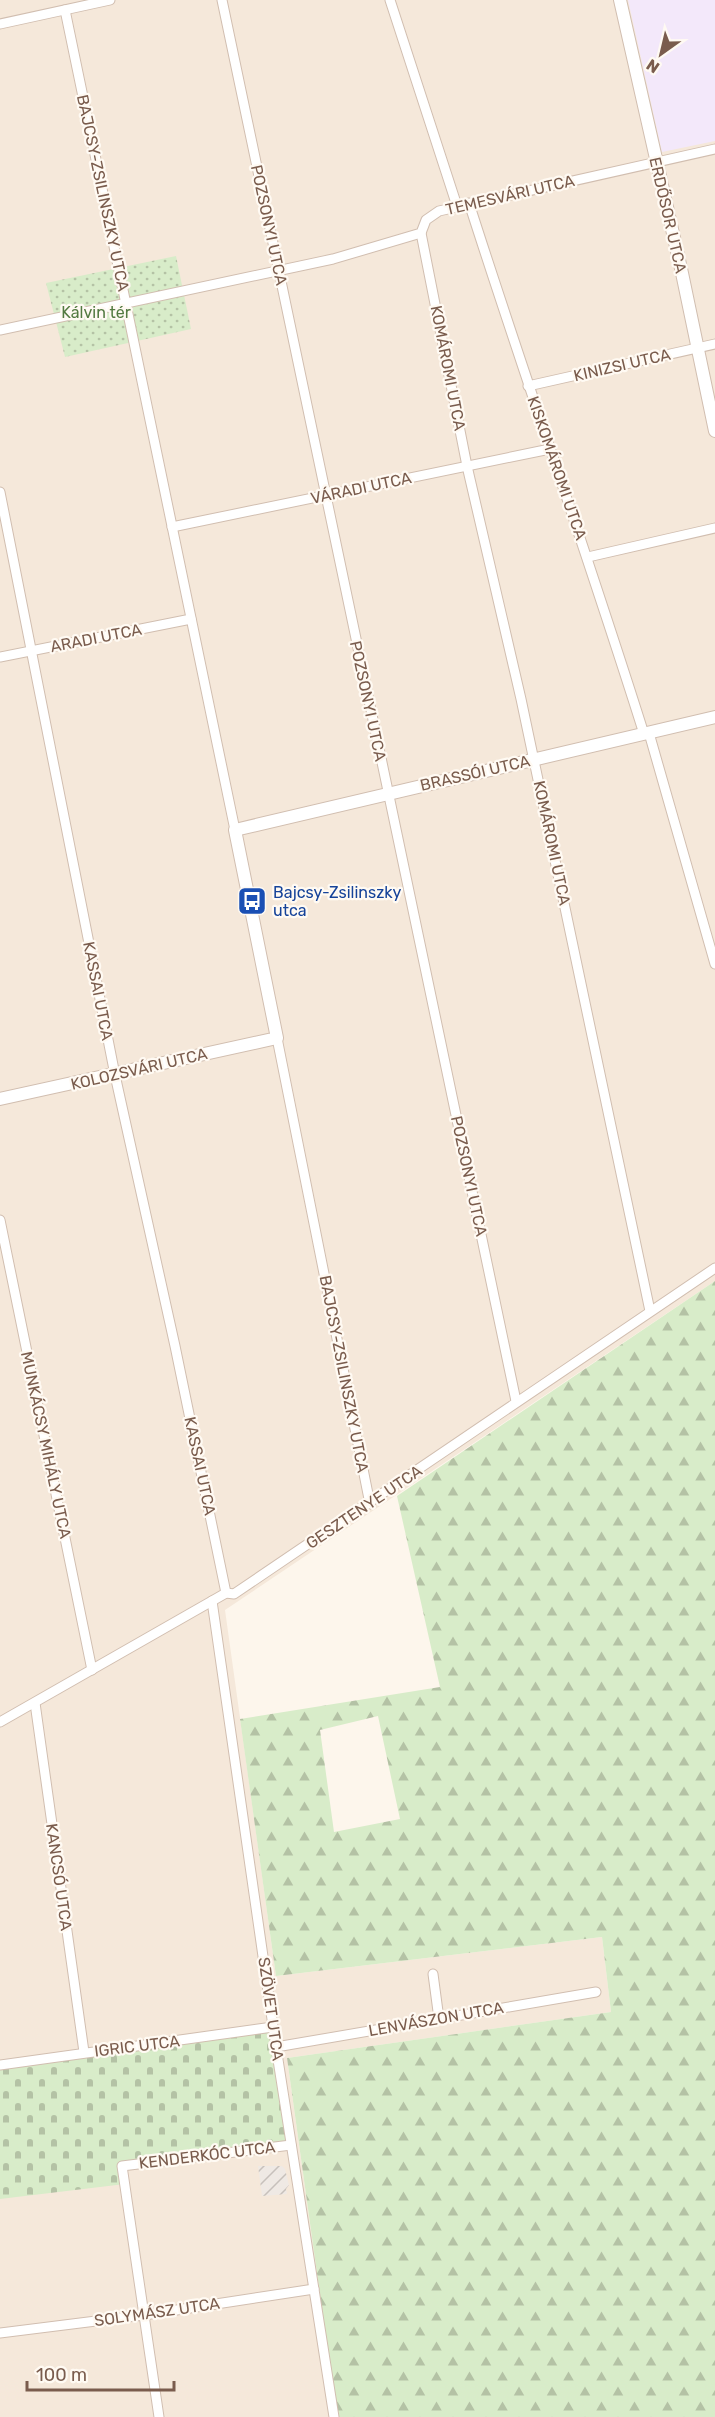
<svg xmlns="http://www.w3.org/2000/svg" width="715" height="2417" font-family="Rubik,sans-serif">
	<style>
		.residential { fill: #f5e8da }
		.industrial { fill: url(#industrial-furrows) }
		.education { fill: #f3e8fa }
		.forest { fill: url(#forest-firs); fill-rule: evenodd }
		.cemetery { fill: url(#cemetery-stones) }
		.park { fill: url(#park-dots) }
		.lines { fill: none; stroke-linecap: round; stroke-linejoin: round }
		.minor-casing { stroke: #d1beb0; stroke-width: 11 }
		.tertiary-casing { stroke: #d1beb0; stroke-width: 14 }
		.minor { stroke: #fff; stroke-width: 9 }
		.tertiary { stroke: #fff; stroke-width: 12 }
		.labels { text-anchor: middle; dominant-baseline: central; stroke-width: 4.5; stroke-linejoin: round; paint-order: stroke }
		.street-label { font-size: 16px; fill: #7a5c4d; stroke: #fffaf3 }
		.park-label { font-size: 16px; fill: #537a41; stroke: #fffaf3 }
		.transit-label { font-size: 16px; fill: #164399; stroke: #fffaf3; text-anchor: start }
	</style>
	<defs>
		<pattern id="industrial-furrows" width="10" height="10" patternUnits="userSpaceOnUse" patternTransform="scale(1.5)"><rect width="10" height="10" fill="#efe9e4"/><path d="M-1 1l2-2M0 10L10 0M9 11l2-2" fill="none" stroke="#c7c0bb"/></pattern>
		<pattern id="forest-firs" width="22" height="20" patternUnits="userSpaceOnUse" patternTransform="scale(1.5)"><rect width="22" height="20" fill="#d8ecc9"/><path d="M5 1l3.5 6h-7zM16 11l3.5 6h-7z" fill="#b4c2a5"/></pattern>
		<pattern id="cemetery-stones" width="16" height="16" patternUnits="userSpaceOnUse" patternTransform="scale(1.5)"><rect width="16" height="16" fill="#d8ecc9"/><path d="M2 7V4a2 2 0 0 1 4 0v3zM10 15v-3a2 2 0 0 1 4 0v3z" fill="#b4c2a5"/></pattern>
		<pattern id="park-dots" width="8" height="8" patternUnits="userSpaceOnUse" patternTransform="scale(1.5)"><rect width="8" height="8" fill="#d8ecc9"/><path d="M2 2h.1M6 6h.1" fill="none" stroke="#b4c2a5" stroke-width="1.8" stroke-linecap="round"/></pattern>
	</defs>
	<rect width="100%" height="100%" fill="#fdf6ec"/>
	<!-- residential -->
	<path class="residential" d="M0,0H715V1281L225,1610L276,1976L602,1937L611,2012L287,2058L337,2417H0Z"/>
	<!-- industrial -->
	<path class="industrial" d="M258,2166H282L285,2169L289,2185L286,2189L287,2194L262,2196Z"/>
	<!-- education -->
	<path class="education" d="M628,0H715V141L662,152Z"/>
	<!-- forest -->
	<path class="forest" d="M715,1281V2417H337L287,2058L611,2012L602,1937L276,1976L240,1719L440,1687L397,1496ZM378,1716L400,1819L334,1832L320,1730Z"/>
	<!-- cemetery -->
	<path class="cemetery" d="M273,2027L291,2145L123,2166L125,2184L0,2199V2065Z"/>
	<!-- park -->
	<path class="park" d="M176,256L191,329L65,357L46,283Z"/>
	<g class="lines">
		<!-- minor casing -->
		<g class="minor-casing">
			<g id="minor">
				<path d="M222,0L516,1401"/>
				<path d="M390,0L457,206"/>
				<path d="M65,10L235,830"/>
				<path d="M0,24L110,0"/>
				<path d="M469,203C526,381 588,556 644,734"/>
				<path d="M421,233L467,466L521,699L650,1311"/>
				<path d="M0,330L333,259L421,233L426,220L439,211L715,149"/>
				<path d="M528,386L715,344"/>
				<path d="M0,492L115,1075L175,1346L226,1593"/>
				<path d="M172,527L550,449"/>
				<path d="M588,557L715,528"/>
				<path d="M0,657L191,619"/>
				<path d="M649,733L715,964"/>
				<path d="M277,1038L370,1504"/>
				<path d="M0,1220L92,1670"/>
				<path d="M212,1601L276,2047L334,2417"/>
				<path d="M35,1703L84,2052"/>
				<path d="M0,1722L226,1593L234,1594L715,1268"/>
				<path d="M433,1974L439,2019"/>
				<path d="M276,2047L596,1992"/>
				<path d="M0,2065L273,2027"/>
				<path d="M0,2333L144,2315L314,2289"/>
				<path d="M159,2417L122,2166L291,2145"/>
			</g>
		</g>
		<!-- tertiary casing -->
		<g class="tertiary-casing">
			<g id="tertiary">
				<path d="M620,0L682,273L715,431"/>
				<path d="M0,1099L277,1038L235,830L715,717"/>
			</g>
		</g>
		<!-- minor -->
		<use href="#minor" class="minor"/>
		<!-- tertiary -->
		<use href="#tertiary" class="tertiary"/>
	</g>
	<!-- icons -->
	<defs>
		<g id="bus-square" transform="scale(1.5)"><rect x="-9" y="-9" width="18" height="18" rx="4" fill="#1a4fb4" stroke="#fffaf3"/><path d="M-5-6H5V4H4V6H2V4H-2V6H-4V4H-5ZM-3.5-4V0h7V-4ZM-3.5 1.2v1.5H-2V1.2ZM2 1.2v1.5H3.5V1.2Z" fill="#fff"/></g>
	</defs>
	<g fill-rule="evenodd">
		<use href="#bus-square" x="252" y="901"/>
	</g>
	<g class="labels">
		<!-- street labels -->
		<g class="street-label">
			<text transform="translate(103 193) rotate(78)">BAJCSY-ZSILINSZKY UTCA</text>
			<text transform="translate(510 195) rotate(-13)">TEMESVÁRI UTCA</text>
			<text transform="translate(668 215) rotate(77)">ERDŐSOR UTCA</text>
			<text transform="translate(269 225) rotate(78)">POZSONYI UTCA</text>
			<text transform="translate(622 365) rotate(-13)">KINIZSI UTCA</text>
			<text transform="translate(448 368) rotate(79)">KOMÁROMI UTCA</text>
			<text transform="translate(557 468) rotate(71)">KISKOMÁROMI UTCA</text>
			<text transform="translate(361 488) rotate(-12)">VÁRADI UTCA</text>
			<text transform="translate(96 638) rotate(-11)">ARADI UTCA</text>
			<text transform="translate(368 701) rotate(78)">POZSONYI UTCA</text>
			<text transform="translate(475 773) rotate(-13)">BRASSÓI UTCA</text>
			<text transform="translate(552 843) rotate(78)">KOMÁROMI UTCA</text>
			<text transform="translate(98 991) rotate(79)">KASSAI UTCA</text>
			<text transform="translate(139 1069) rotate(-13)">KOLOZSVÁRI UTCA</text>
			<text transform="translate(469 1176) rotate(78)">POZSONYI UTCA</text>
			<text transform="translate(344 1374) rotate(79)">BAJCSY-ZSILINSZKY UTCA</text>
			<text transform="translate(46 1445) rotate(78)">MUNKÁCSY MIHÁLY UTCA</text>
			<text transform="translate(200 1466) rotate(78)">KASSAI UTCA</text>
			<text transform="translate(364 1507) rotate(-34)">GESZTENYE UTCA</text>
			<text transform="translate(59 1877) rotate(82)">KANCSÓ UTCA</text>
			<text transform="translate(271 2009) rotate(82)">SZÖVET UTCA</text>
			<text transform="translate(436 2019) rotate(-10)">LENVÁSZON UTCA</text>
			<text transform="translate(137 2046) rotate(-7)">IGRIC UTCA</text>
			<text transform="translate(207 2155) rotate(-7)">KENDERKÓC UTCA</text>
			<text transform="translate(157 2312) rotate(-8)">SOLYMÁSZ UTCA</text>
		</g>
		<!-- park labels -->
		<g class="park-label">
			<text x="96" y="312">Kálvin tér</text>
		</g>
		<!-- transit labels -->
		<g class="transit-label">
			<text x="273" y="892">Bajcsy-Zsilinszky<tspan x="273" dy="18">utca</tspan></text>
		</g>
	</g>
	<!-- north arrow -->
	<g transform="translate(661 54) rotate(214)" stroke="#fffaf3" stroke-width="4.5" paint-order="stroke">
	<path d="M0-4.5L10 22L0 15L-10 22Z" fill="#7a5c4d"/>
	<text y="-9" font-size="16" font-weight="bold" text-anchor="middle" fill="#7a5c4d">N</text>
	</g>
	<!-- scale -->
	<path d="M27 2381v9h147v-9" fill="none" stroke="#7a5c4d" stroke-width="3"/>
	<text x="36" y="2381" font-size="18" fill="#7a5c4d" stroke="#fffaf3" stroke-width="4.5" paint-order="stroke">100 m</text>
</svg>
